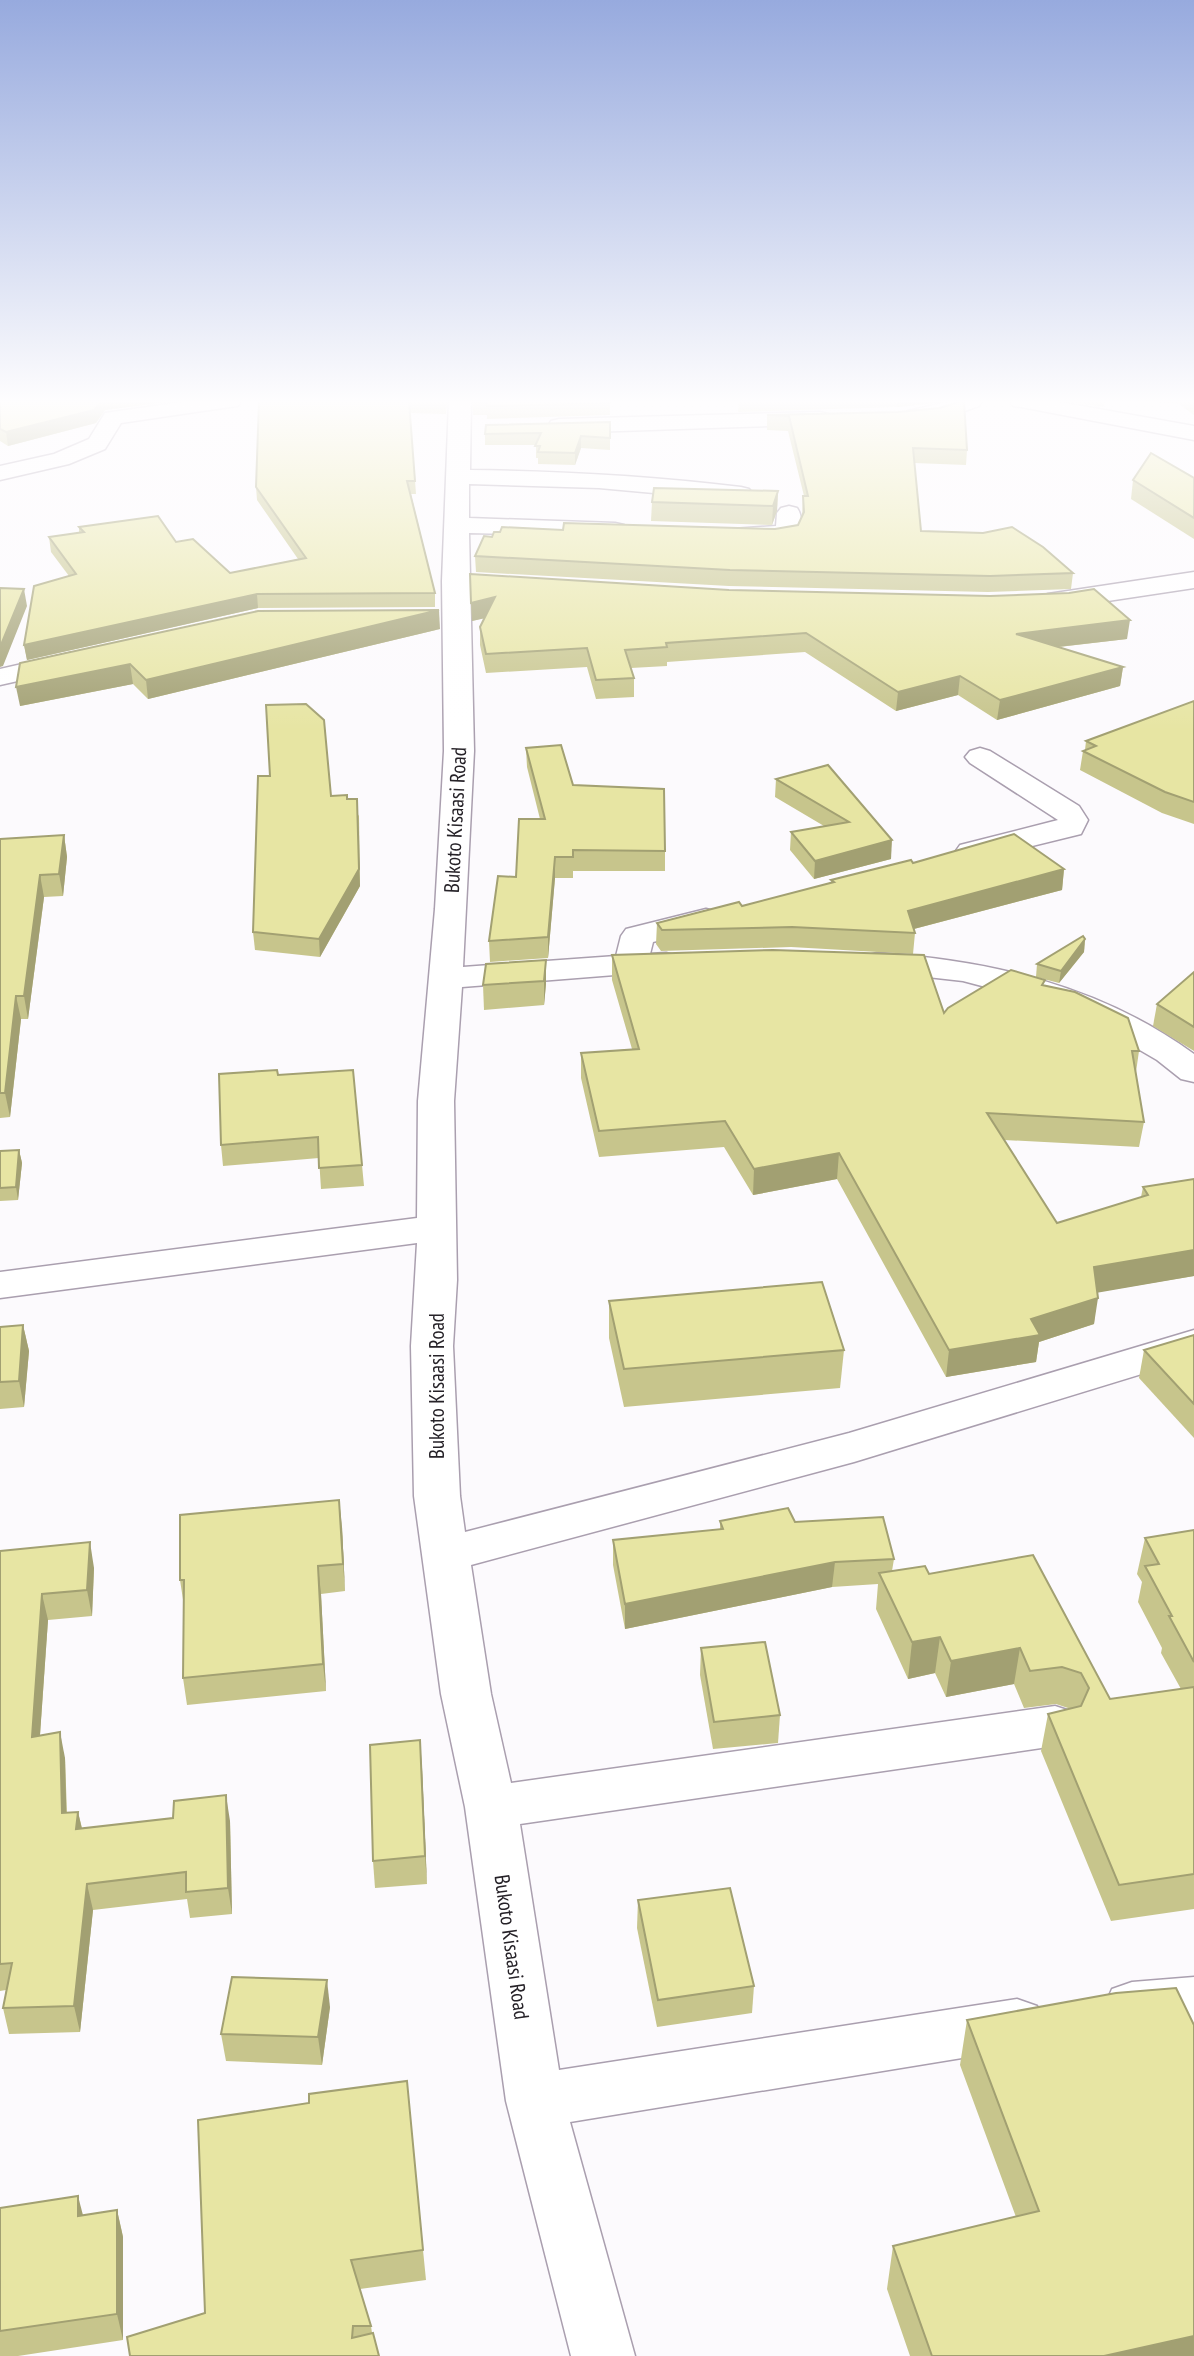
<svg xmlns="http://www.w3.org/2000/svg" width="1194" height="2356" font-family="'PT Sans Narrow',sans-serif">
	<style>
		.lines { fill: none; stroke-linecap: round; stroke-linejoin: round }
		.minor-casing { stroke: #aa9faf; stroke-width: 3 }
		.minor { fill: #fff; fill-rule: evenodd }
		.wall { fill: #c7c58c }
		.shaded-wall { fill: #a2a072 }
		.building { fill: #e7e5a3; stroke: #a2a072; stroke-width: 2 }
		.labels { text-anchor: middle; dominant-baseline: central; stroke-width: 6; stroke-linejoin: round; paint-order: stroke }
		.street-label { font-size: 21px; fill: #262228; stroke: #fff }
	</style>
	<rect width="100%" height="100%" fill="#fcfafd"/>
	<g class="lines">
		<!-- minor casing -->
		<g class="minor-casing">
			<g id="minor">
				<path d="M189,401H241L238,406L230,407L121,423L105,449L69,464L0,480V466L54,454L89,439L105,413Z"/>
				<path d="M449,401H471L470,470C560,471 651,476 741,487L749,489L753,494L749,499L741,501L599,488L469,484V518L615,523L624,525L627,530L624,535L615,537L469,533L474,751L463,967L616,956L621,936L626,929L706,909L718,912L722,919L718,926L653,942L650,954L666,953L678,956L683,963L678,970L462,987L454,1101L457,1280L453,1346L460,1496L465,1532L849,1433L1194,1330V1358L854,1462L471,1565L491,1694L511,1783L1055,1706L1073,1712L1080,1726L1073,1740L1055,1746L520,1824L559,2070L1017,1999L1037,2006L1045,2024L1037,2042L1017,2049L570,2122L635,2356H571L506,2101L465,1807L441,1694L414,1496L411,1346L417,1243L0,1298V1272L417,1218L418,1101L435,909L444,751L442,581Z"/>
				<path d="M952,401H982L979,406C957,413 931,426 908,421L905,416L908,411Z"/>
				<path d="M1010,401H1054L1194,426V440L1021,407L1013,406Z"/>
				<path d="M820,412L828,414L831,419L828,424L559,433L551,431L548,426L551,421L559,419Z"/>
				<path d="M789,506L797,508C803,516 802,530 797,538L742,541L733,539L730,534L733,529L776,526L777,513L781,508Z"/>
				<path d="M1194,572V588L1048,610L1039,607L1035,602L1039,597L1048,594Z"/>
				<path d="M70,653L80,655L84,661L80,667L0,685V669Z"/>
				<path d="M980,748L990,751L1079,806L1088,820L1081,834L971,861L960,859L955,852L960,845L1058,820L970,763L965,757L970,751Z"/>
				<path d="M877,953C990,960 1101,986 1194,1054V1082L1181,1079L1157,1060L1102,1028L1042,1002L963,981L865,970L860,963L865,956Z"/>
				<path d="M1194,1977V2027L1132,2032L1112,2025L1104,2007L1112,1989L1132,1982Z"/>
			</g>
		</g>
		<!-- minor -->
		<use href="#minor" class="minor"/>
	</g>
	<!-- wall -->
	<g class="wall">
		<path d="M0,401H174L105,410L96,423L8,446L0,441Z"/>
		<path d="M259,401H447L446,414L410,413L416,494H411L435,593V607L258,608L27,660L24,645L69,576L51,552L49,537L79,533V527L176,542L230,573L298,559L257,500L256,487Z"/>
		<path d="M472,401H610V415L487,419V415H473Z"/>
		<path d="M739,401H955L897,407L738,412Z"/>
		<path d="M1066,401H1106L1103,407Z"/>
		<path d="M1148,401H1194V415L1179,404Z"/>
		<path d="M898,412L967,450L966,465L914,463L921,531L1073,573L1071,589L988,592L729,586L476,572L475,556L492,537L563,530L775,529L798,525L802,516L803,496H804L788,431L767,430V415Z"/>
		<path d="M610,422V450L581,448L575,465L538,464V458H536V445H485V434Z"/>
		<path d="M1194,478V539L1131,499L1133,480Z"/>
		<path d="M778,491L777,511L772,525L651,521L652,502Z"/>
		<path d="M470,574L1127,639L1059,647L1123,667L1120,686L997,720L958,695L896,711L805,652L667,662V666L631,668L634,678V697L596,699L587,667L486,673L480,645V627L484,618L472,621Z"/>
		<path d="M440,629L148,699L133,684L20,706V663Z"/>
		<path d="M1194,701V824L1162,813L1080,770L1083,751L1085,750L1086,741Z"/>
		<path d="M526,748L573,785L665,851V871H573V878H555L548,958L490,962L489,941L540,819L527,767Z"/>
		<path d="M828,765L891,859L814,879L790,850L791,832L824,826L775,797L776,779Z"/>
		<path d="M331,796L347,799L359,816L360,886L320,957L255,950L253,932Z"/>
		<path d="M64,835L67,857L63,896L44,897L28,1019H21L10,1117L0,1118V839Z"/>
		<path d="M913,863L1064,869L1062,890L914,929L915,933L913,954L791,947L661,951L656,944L657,923L742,906L831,883V880Z"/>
		<path d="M1085,939L1084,952L1059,983L1036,977L1037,964Z"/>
		<path d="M612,955L944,1013L1045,986L1139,1051L1136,1072L1144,1122L1139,1147L1004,1140L1057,1223L1141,1197L1143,1187L1194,1179V1276L1097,1292L1094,1324L1039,1342L1036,1362L946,1377L837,1179L753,1195L724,1147L599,1157L581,1078V1053L632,1049L612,980Z"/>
		<path d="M546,960V984L544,1005L484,1010L483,985Z"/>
		<path d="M1194,972V1051L1153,1026L1157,1004Z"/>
		<path d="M278,1075L362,1165L364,1186L321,1189L319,1158L223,1166L221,1145Z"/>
		<path d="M19,1150L22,1163L18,1200L0,1201V1151Z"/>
		<path d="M609,1301L844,1350L840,1388L624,1407L609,1338Z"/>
		<path d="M23,1325L29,1351L24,1407L0,1409V1327Z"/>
		<path d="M1194,1335V1438L1139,1378L1144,1350Z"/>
		<path d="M720,1521L795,1522L894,1559L892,1571L929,1574L1033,1555L1110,1699L1181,1689L1161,1653L1162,1648L1138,1602L1142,1582L1137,1574L1145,1538L1194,1530V1909L1111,1921L1041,1751L1048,1714L1071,1709L1056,1704L1024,1708L1014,1684L946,1697L935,1673L908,1679L876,1609L878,1584L832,1587L625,1629L613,1565V1540L720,1529Z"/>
		<path d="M342,1527L345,1591L321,1594L326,1691L187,1705L183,1678L184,1606L180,1580Z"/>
		<path d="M0,1551L94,1568L92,1616L48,1620L40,1735L65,1758L67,1813L78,1812L82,1828L230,1821L232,1914L190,1918L187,1899L93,1910L80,2032L9,2034L3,2008L6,1990L0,1991Z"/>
		<path d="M701,1648L780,1715L778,1743L713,1749L700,1675Z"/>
		<path d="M422,1768L427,1884L375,1888L373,1861Z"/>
		<path d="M638,1900L754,1986L752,2013L657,2027L637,1928Z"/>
		<path d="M330,2007L322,2065L226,2061L221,2034Z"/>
		<path d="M967,2020L1194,2356H910L887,2289L893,2246L1016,2217L960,2065Z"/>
		<path d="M198,2120L423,2250L426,2280L360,2289L371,2326L372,2333L379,2356L205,2313Z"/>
		<path d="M0,2208L83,2215L117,2210L123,2237V2340L18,2356H0Z"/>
	</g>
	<!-- shaded-wall -->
	<g class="shaded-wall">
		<path d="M101,401H174L105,410L96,423L8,446L6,432Z"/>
		<path d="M897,401H955L897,407Z"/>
		<path d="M581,436V448L575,465V453Z"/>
		<path d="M778,491L777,511L772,525L773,506Z"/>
		<path d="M24,589L27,606L3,666L0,667V647Z"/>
		<path d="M257,594L258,608L27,660L24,645Z"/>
		<path d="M495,597V616L472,621L471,603Z"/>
		<path d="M439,610L440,629L148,699L146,680Z"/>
		<path d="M1130,620L1127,639L1014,652L1016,634Z"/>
		<path d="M130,664L133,684L20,706L16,687Z"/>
		<path d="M1123,667L1120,686L997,720L1000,700Z"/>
		<path d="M960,676L958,695L896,711L898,692Z"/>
		<path d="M357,799L360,886L320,957L319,939Z"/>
		<path d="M64,835L67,857L63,896L59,874Z"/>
		<path d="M892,840L891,859L814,879L815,861Z"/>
		<path d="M555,857V878L548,958V937Z"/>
		<path d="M1064,869L1062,890L906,931L908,911Z"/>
		<path d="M40,875L44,897L28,1019L24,996Z"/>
		<path d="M1085,939L1084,952L1059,983L1061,971Z"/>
		<path d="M546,960V984L544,1005V981Z"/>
		<path d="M16,996L21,1019L10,1117L5,1093Z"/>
		<path d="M19,1150L22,1163L18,1200L16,1187Z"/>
		<path d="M839,1153L837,1179L753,1195L754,1169Z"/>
		<path d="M1194,1250V1276L1090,1294L1094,1267Z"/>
		<path d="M1098,1298L1094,1324L1039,1342L1036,1362L946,1377L949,1350L1031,1319Z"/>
		<path d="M23,1325L29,1351L24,1407L19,1381Z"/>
		<path d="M339,1500L342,1527L345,1591L343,1564Z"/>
		<path d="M90,1542L94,1568L92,1616L87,1590Z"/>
		<path d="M835,1562L832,1587L625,1629V1604Z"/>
		<path d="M318,1566L321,1594L326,1691L323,1664Z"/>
		<path d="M42,1594L48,1620L38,1763L32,1737Z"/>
		<path d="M940,1637L935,1673L908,1679L912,1642Z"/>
		<path d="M1020,1648L1014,1684L946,1697L951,1661Z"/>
		<path d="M60,1732L65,1758L67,1839L62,1813Z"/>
		<path d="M420,1740L422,1768L427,1884L425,1856Z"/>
		<path d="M226,1795L230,1821L232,1914L228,1888Z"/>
		<path d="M78,1812L84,1838L76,1829Z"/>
		<path d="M87,1884L93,1910L80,2032L74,2006Z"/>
		<path d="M327,1980L330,2007L322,2065L318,2037Z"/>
		<path d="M78,2196L85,2223L78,2216Z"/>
		<path d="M117,2210L123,2237V2340L117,2314Z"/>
		<path d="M1194,2336V2356H1104Z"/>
	</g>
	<!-- building -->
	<g class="building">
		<path d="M0,401H101L94,410L6,432L0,429Z"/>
		<path d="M259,401H409L415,481H407L435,593L257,594L24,645L34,586L76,574L49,537L84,532L79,527L158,516L176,542L193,539L230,573L306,558L256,487Z"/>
		<path d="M472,401H610V403L487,406V403L472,402Z"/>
		<path d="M962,401H964L967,450L913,448L921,531L983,533L1012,527L1043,547L1073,573L990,576L730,570L475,556L484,536L492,537L494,532H500L502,527L563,530L564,523L775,529L798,525L804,512L803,496H808L789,416L767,415L898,412L939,408Z"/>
		<path d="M610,422V438L581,436L575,453L538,452L540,446H535L541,433L485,434L486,425Z"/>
		<path d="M1151,453L1194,478V518L1133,480Z"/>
		<path d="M654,488L778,491L773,506L652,502Z"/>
		<path d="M470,574L729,590L990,596L1069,593L1094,589L1130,620L1016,634L1123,667L1000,700L960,676L898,692L806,633L666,643L667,647L625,650L634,678L596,680L587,648L486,654L480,627L495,597L471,603Z"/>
		<path d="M0,588L24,589L0,647Z"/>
		<path d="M439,610L146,680L130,664L16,687L20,663L258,611Z"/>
		<path d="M1194,701V802L1165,792L1083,751L1096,746L1086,741Z"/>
		<path d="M306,704L324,720L331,796L347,795V799H357L359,869L319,939L253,932L258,776H270L266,705Z"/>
		<path d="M561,745L573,785L664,789L665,851L573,850V857H555L548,937L489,941L498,876L516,877L519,819H545L526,748Z"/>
		<path d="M828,765L892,840L815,861L791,832L849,822L776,779Z"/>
		<path d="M1014,834L1064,869L908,911L915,933L792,927L662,930L657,923L739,902L742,906L834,882L831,880L911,860L913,863Z"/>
		<path d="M64,835L59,874L40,875L24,996H16L5,1093H0V839Z"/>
		<path d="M1083,936L1085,939L1061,971L1037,964Z"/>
		<path d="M773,950L924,955L944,1013L948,1008L1011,970L1045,980L1042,985L1075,992L1128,1018L1139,1051H1132L1144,1122L987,1113L1057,1223L1148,1195L1143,1187L1194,1179V1250L1094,1267L1098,1298L1031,1319L1040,1335L949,1350L839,1153L754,1169L725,1121L599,1131L581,1053L639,1049L612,955Z"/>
		<path d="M546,960L544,981L483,985L486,964Z"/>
		<path d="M1194,972V1027L1157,1004Z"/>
		<path d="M277,1070L278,1075L353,1070L362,1165L319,1168L318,1137L221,1145L219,1074Z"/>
		<path d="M19,1150L16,1187L0,1188V1151Z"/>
		<path d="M822,1282L844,1350L624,1369L609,1301Z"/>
		<path d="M23,1325L19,1381L0,1382V1327Z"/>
		<path d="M1194,1335V1404L1144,1350Z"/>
		<path d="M339,1500L343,1564L318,1566L323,1664L183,1678L184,1580H180V1515Z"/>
		<path d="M788,1508L795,1522L883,1517L894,1559L835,1562L625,1604L613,1540L723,1529L720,1521Z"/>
		<path d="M1194,1530V1662L1169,1616H1172L1145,1566L1159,1564L1145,1538Z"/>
		<path d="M90,1542L87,1590L42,1594L32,1737L60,1732L62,1813L78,1812L76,1829L173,1818L174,1801L226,1795L228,1888L186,1892V1872L87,1884L74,2006L3,2008L12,1963L0,1964V1551Z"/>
		<path d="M1033,1555L1110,1699L1194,1687V1874L1119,1885L1048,1714L1081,1706L1089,1688L1081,1673L1062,1667L1030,1671L1020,1648L951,1661L940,1637L912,1642L879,1573L925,1566L929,1574Z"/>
		<path d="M765,1642L780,1715L714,1722L701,1648Z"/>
		<path d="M420,1740L425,1856L373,1861L370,1745Z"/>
		<path d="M730,1888L754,1986L658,2000L638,1900Z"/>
		<path d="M232,1977L327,1980L318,2037L221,2034Z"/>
		<path d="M1176,1988L1194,2025V2336L1104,2356H932L893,2246L1039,2211L967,2020L1116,1993Z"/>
		<path d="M407,2081L423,2250L351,2260L371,2326H353L352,2338L373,2333L379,2356H130L127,2337L205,2313L198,2120L309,2103V2094Z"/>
		<path d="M78,2196V2216L117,2210V2314L0,2331V2208Z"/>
	</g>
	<!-- sky -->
	<linearGradient id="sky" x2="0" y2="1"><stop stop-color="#97aade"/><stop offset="0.55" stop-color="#fefdfe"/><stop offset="1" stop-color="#fefdfe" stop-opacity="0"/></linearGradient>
	<rect width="1194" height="730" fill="url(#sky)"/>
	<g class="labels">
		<!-- street labels -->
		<g class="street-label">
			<text transform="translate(455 820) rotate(-87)">Bukoto Kisaasi Road</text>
			<text transform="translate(436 1386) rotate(-90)">Bukoto Kisaasi Road</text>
			<text transform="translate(512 1947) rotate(82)">Bukoto Kisaasi Road</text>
		</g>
	</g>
</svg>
